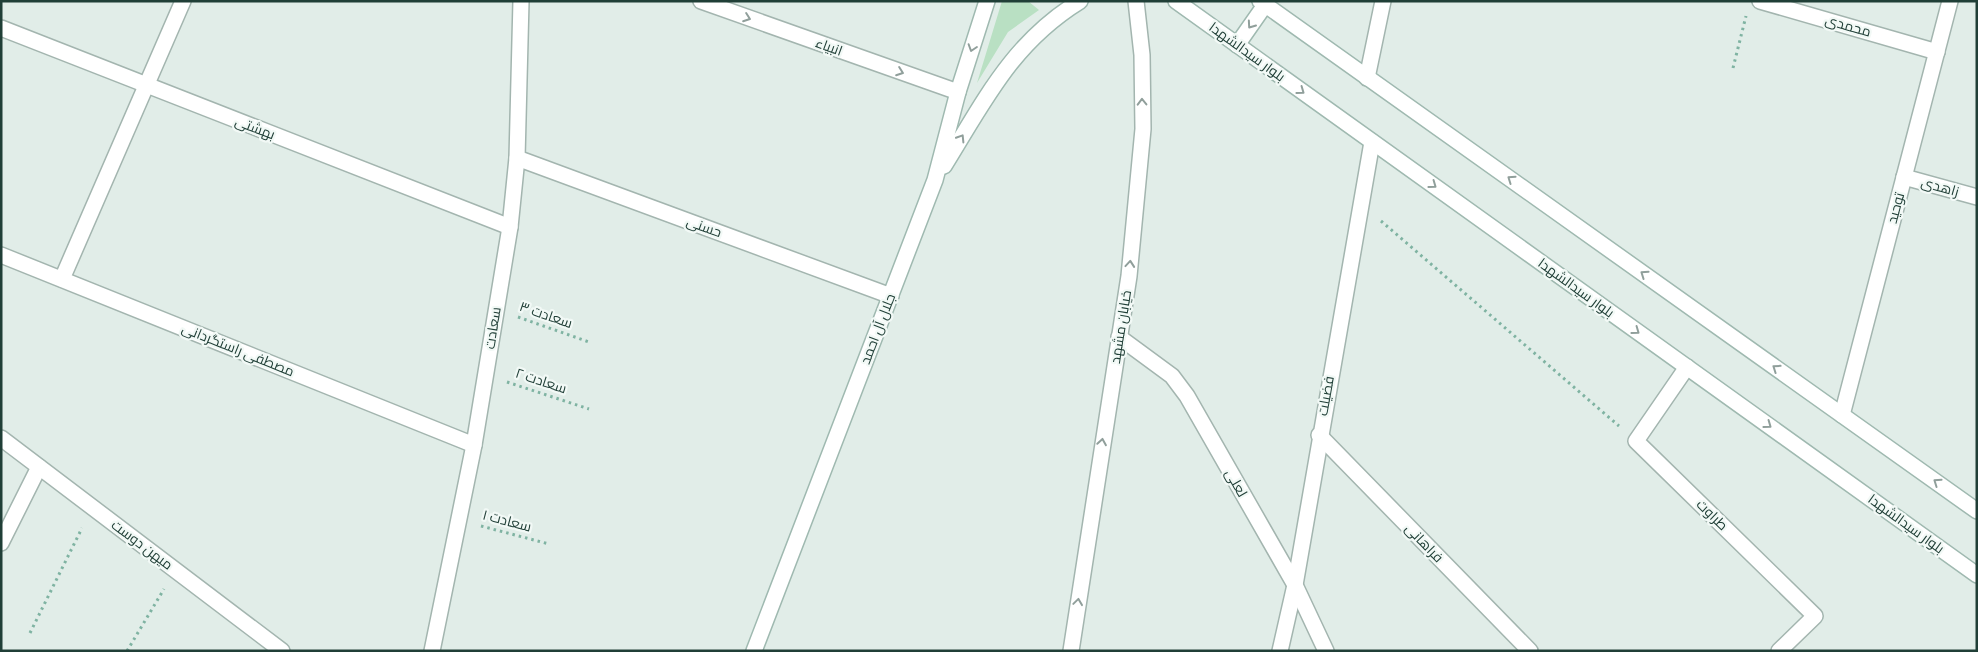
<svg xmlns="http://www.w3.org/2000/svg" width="1978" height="652" font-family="Signika,Cairo,sans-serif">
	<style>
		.green { fill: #b9e0c3 }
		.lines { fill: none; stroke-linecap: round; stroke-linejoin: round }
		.minor-casing { stroke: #a3b5af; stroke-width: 18 }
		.tertiary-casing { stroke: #a3b5af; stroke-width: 18 }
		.secondary-casing { stroke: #9fb9b0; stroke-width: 18 }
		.path { stroke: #7fb3a2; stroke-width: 3; stroke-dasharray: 2.5 4; stroke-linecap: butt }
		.minor { stroke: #fff; stroke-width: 15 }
		.tertiary { stroke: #fff; stroke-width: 15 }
		.secondary { stroke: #fff; stroke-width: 15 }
		.oneway { stroke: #909f9b }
		.labels { text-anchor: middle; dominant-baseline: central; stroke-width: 4.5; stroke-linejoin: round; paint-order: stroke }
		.street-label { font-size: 14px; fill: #203f37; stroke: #f2f9f6 }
	</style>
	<rect width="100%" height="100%" fill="#e1ede8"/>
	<!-- green -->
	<path class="green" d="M1002,1H1028L1039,10L1008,32L977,83Z"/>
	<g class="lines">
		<!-- minor casing -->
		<g class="minor-casing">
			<g id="minor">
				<path d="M701,1L958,92"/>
				<path d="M1760,1L1937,52"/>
				<path d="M1,28L510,227"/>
				<path d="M517,158L891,296"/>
				<path d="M1904,177L1977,197"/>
				<path d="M1,255L474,445"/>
				<path d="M62,279L183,1"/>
				<path d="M1687,367L1636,441L1815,616L1779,651"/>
				<path d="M1842,415L1950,1"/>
				<path d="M1319,435L1530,651"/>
				<path d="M1,438L282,651"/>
				<path d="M1,543L39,467"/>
				<path d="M1295,585L1372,142"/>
			</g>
		</g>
		<!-- tertiary casing -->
		<g class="tertiary-casing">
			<g id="tertiary">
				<path d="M1367,78L1383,1"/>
				<path d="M1119,337L1172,376L1187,396L1295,585L1326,651"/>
				<path d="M432,651L474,445L510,227L517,158L521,1"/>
				<path d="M1071,651L1129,276L1143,129L1142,55L1136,1"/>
				<path d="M1280,651L1295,585"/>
			</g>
		</g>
		<!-- secondary casing -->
		<g class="secondary-casing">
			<g id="secondary">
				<path d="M1176,1L1977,575"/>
				<path d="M1260,1L1977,511"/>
				<path d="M1237,45L1265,5"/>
				<path d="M944,166C985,100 1012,43 1080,1"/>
				<path d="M754,651L935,180L958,92L987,1"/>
			</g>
		</g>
		<!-- path -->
		<g class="path">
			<path d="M1733,68L1746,16"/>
			<path d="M1381,221L1619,426"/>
			<path d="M518,317L589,342"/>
			<path d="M507,382L589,409"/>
			<path d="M481,526L549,544"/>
			<path d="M30,633L82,528"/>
			<path d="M127,651L164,589"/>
		</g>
		<!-- minor -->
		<use href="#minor" class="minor"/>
		<!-- tertiary -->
		<use href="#tertiary" class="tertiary"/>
		<!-- secondary -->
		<use href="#secondary" class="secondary"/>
	</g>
	<!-- one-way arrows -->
	<defs><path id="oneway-chevron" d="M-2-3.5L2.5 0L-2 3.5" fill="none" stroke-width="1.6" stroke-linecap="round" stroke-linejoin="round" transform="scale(1.25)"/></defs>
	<g class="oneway">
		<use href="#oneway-chevron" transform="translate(747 18) rotate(20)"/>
		<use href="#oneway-chevron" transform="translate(1251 25) rotate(125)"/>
		<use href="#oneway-chevron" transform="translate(972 48) rotate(108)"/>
		<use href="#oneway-chevron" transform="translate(900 72) rotate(20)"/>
		<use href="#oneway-chevron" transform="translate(1301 91) rotate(36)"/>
		<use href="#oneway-chevron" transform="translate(1142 102) rotate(-91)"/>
		<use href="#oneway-chevron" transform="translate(961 138) rotate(-58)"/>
		<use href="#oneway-chevron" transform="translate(1511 179) rotate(-145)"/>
		<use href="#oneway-chevron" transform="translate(1433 185) rotate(36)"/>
		<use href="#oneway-chevron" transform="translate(1130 264) rotate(-85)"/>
		<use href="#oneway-chevron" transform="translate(1644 274) rotate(-145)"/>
		<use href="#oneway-chevron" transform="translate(1636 331) rotate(36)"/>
		<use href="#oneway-chevron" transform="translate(1776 368) rotate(-145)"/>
		<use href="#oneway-chevron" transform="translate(1768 425) rotate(36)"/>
		<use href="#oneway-chevron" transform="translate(1102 442) rotate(-81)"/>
		<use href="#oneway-chevron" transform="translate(1937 482) rotate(-145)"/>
		<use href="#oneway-chevron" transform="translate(1078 602) rotate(-82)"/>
	</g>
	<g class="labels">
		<!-- street labels -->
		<g class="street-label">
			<text transform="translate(1848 26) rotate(16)">محمدی</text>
			<text transform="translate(829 47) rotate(20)">انبیاء</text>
			<text transform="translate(1247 52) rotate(36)">بلوار سیدالشهدا</text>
			<text transform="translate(255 128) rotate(21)">بهشتی</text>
			<text transform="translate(1940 187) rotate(16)">زاهدی</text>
			<text transform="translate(1896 208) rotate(-75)">توحید</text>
			<text transform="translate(704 227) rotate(20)">حسنی</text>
			<text transform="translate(1576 288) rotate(36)">بلوار سیدالشهدا</text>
			<text transform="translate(546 315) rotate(19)">سعادت ۳</text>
			<text transform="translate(1121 327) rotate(-81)">خیابان مشهد</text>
			<text transform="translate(493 328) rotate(-81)">سعادت</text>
			<text transform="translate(878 329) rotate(-69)">جلال آل احمد</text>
			<text transform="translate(238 350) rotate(22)">مصطفی راستگردانی</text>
			<text transform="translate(541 381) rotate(18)">سعادت ۲</text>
			<text transform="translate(1326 396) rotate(-80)">فضیلت</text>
			<text transform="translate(1236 483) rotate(60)">لعلی</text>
			<text transform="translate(1712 515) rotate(44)">طراوت</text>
			<text transform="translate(507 521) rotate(15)">سعادت ۱</text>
			<text transform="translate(1906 524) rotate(36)">بلوار سیدالشهدا</text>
			<text transform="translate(1424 543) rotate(46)">فراهانی</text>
			<text transform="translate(142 545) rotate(37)">میهن دوست</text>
		</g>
	</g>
	<!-- border -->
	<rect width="1978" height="652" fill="none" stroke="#203f37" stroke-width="5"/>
</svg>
